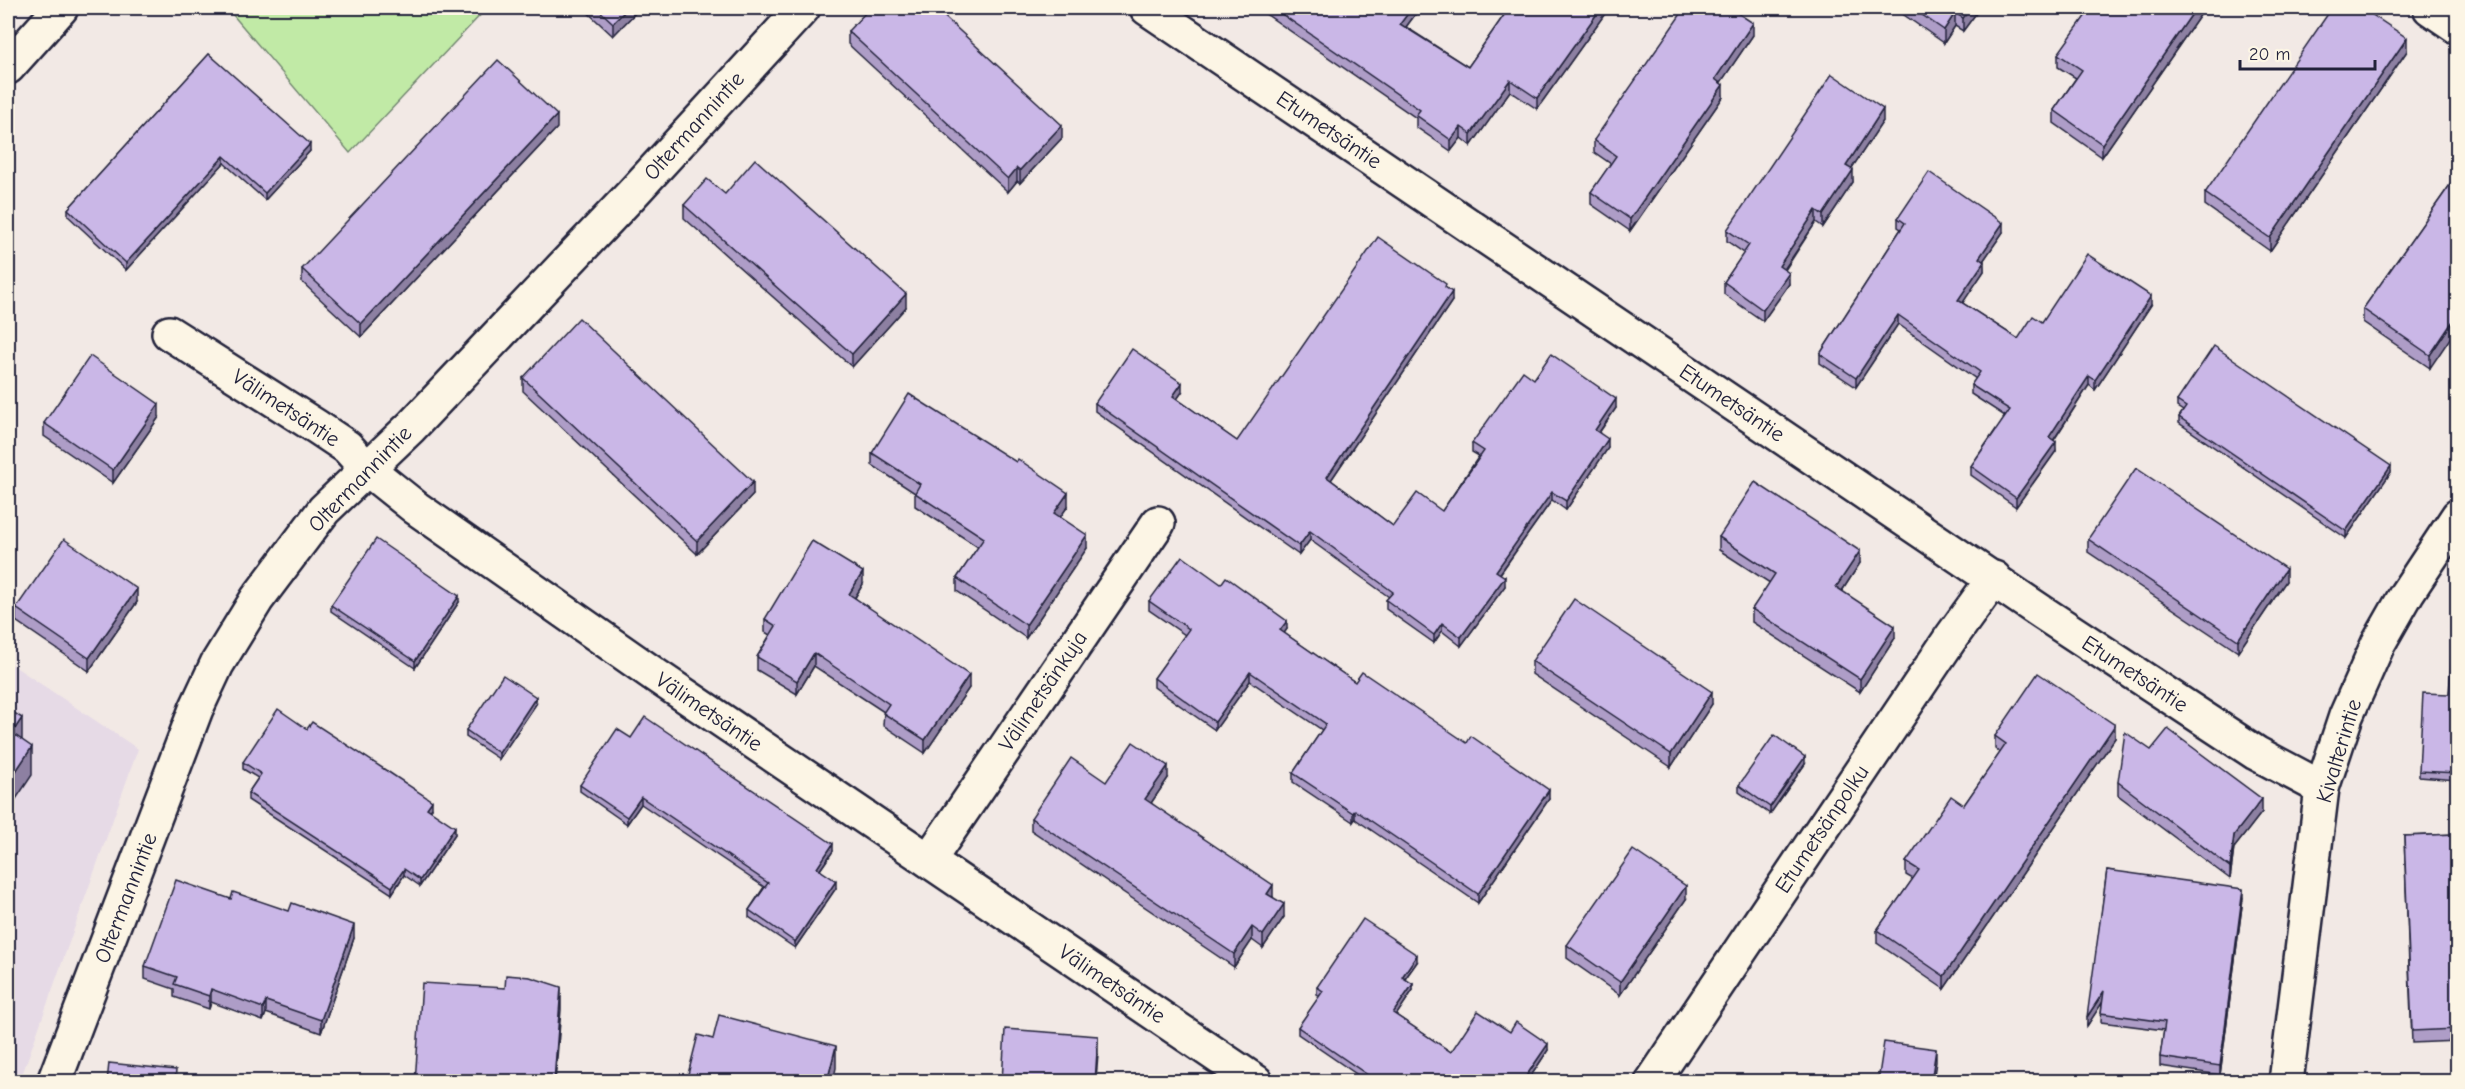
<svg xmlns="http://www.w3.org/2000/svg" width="2465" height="1089" font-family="'Comic Neue',sans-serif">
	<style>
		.built { fill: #e6dae6 }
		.green { fill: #c1eaa6; stroke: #728670; stroke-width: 1.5 }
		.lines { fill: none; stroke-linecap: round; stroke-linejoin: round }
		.street-casing { stroke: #22223b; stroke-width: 38 }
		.highway-casing { stroke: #22223b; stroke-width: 38 }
		.street { stroke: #fcf5e5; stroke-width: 33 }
		.highway { stroke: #fcf5e5; stroke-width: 33 }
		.wall { fill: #ae9dc7; stroke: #22223b; stroke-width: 1.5 }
		.shaded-wall { fill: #8d80a2; stroke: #22223b; stroke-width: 1.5 }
		.building { fill: #cab7e7; stroke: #22223b; stroke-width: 1.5 }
		.labels { text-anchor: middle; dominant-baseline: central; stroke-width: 4.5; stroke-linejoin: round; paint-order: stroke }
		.street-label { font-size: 22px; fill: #22223b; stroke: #fcf5e5 }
	</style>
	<rect width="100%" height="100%" fill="#f2e9e5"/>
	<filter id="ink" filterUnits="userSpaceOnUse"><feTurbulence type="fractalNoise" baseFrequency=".0167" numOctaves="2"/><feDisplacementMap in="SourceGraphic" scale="12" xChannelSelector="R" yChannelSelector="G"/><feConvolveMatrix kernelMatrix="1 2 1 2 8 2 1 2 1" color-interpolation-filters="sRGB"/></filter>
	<g filter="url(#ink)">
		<!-- built -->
		<path class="built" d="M8,662L138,749L22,1075L8,1070Z"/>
		<!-- green -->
		<path class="green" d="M227,8H487L350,153Z"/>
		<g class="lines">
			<!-- street casing -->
			<g class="street-casing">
				<g id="street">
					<path d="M1147,8L2043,613L2256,753L2322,788"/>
					<path d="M2430,8L2458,27"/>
					<path d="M169,333L317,427L347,447L366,468L416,508L655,675L1256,1082"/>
					<path d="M929,860L1158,523"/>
					<path d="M54,1082L196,709L217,664L257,599L324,510L411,427L631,195L803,8"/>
					<path d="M1652,1082L1950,639L1994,578"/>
					<path d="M2286,1082L2322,788L2346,716L2378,644L2407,593L2458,516"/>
				</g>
			</g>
			<!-- highway casing -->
			<g class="highway-casing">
				<path id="highway" d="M8,67L61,8"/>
			</g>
			<!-- street -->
			<use href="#street" class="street"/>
			<!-- highway -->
			<use href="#highway" class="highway"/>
		</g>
		<!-- wall -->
		<g class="wall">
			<path d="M583,8H640L613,36Z"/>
			<path d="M1257,8H1420L1406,27L1468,67L1509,8H1609L1537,109L1510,91L1471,146L1461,138L1451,151L1416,127V118Z"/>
			<path d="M1894,8H1980L1963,31L1955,26L1944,43Z"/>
			<path d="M2205,8L2102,157L2054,123V110L2076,78L2058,67V54Z"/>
			<path d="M848,31L1062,138L1020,183L1017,181L1008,192L848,44Z"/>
			<path d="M1753,35L1720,83L1723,97L1630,231L1591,204V192L1611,164L1594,152V140Z"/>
			<path d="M2407,51L2270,251L2205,205V193Z"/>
			<path d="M209,54L310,151L265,200L224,163L126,270L68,216V209Z"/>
			<path d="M1883,121L1851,169L1853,182L1823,227L1816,222L1785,270L1789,284L1763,321L1724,294V282L1744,253L1727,241V230Z"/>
			<path d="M557,128L361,337L302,282V269Z"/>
			<path d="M2457,175L2430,368L2363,322V309Z"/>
			<path d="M684,205L906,307L852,367L684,218Z"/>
			<path d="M1898,218L2003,232L1983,261L1984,271L1962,303L2018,339L2042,322L2151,305L2095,390L2089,385L2054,440L2056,451L2016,507L1971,475V466L2005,416L1971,394V385L1976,379L1898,324L1856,387L1820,363V354L1901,229L1898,227Z"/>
			<path d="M1446,288L1452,301L1331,480L1393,526L1442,511L1479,456L1472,452V443L1534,379L1616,408L1599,433L1608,448L1566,510L1552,500L1500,574L1505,586L1461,646L1442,631L1434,643L1386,609V600L1389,597L1310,540L1299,555L1095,411V403L1182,392L1177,399L1237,441Z"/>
			<path d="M523,378L753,495L697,554L523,391Z"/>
			<path d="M2177,401L2391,472L2346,538L2179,423V417L2183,411L2177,407Z"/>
			<path d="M159,417L113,483L44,436V423Z"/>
			<path d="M872,453L1068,506L1060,517L1087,548L1026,638L957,591V578L978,547L915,506V493L872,465Z"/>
			<path d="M1719,537L1860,563L1842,591L1895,638L1860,692L1752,622V609L1770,583L1719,550Z"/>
			<path d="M2088,539L2286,581L2238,652L2088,552Z"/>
			<path d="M863,584L855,598L969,688L925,753L883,725L884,712L814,666L797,694L757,670V657L770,635L765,632V619Z"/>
			<path d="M1149,601L1287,629L1284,633L1355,682L1549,799L1478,903L1355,819L1353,822L1293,782V773L1322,730L1250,681L1215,730L1154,687V678L1185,635L1149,610Z"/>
			<path d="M137,602L89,671L16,621V608Z"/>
			<path d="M459,602L415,668L331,611V605Z"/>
			<path d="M2457,642V780L2419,777V771L2449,694Z"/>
			<path d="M1532,661L1712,704L1671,767L1532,674Z"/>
			<path d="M536,704L499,759L466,737V730Z"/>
			<path d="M307,729L432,808L430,810L455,834L420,886L404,875L392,894L248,800V793L258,778L243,769V762Z"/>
			<path d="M1995,736L2115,738L1944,989L1877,943V930L1913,879L1906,875V862L1964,805L2000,753L1995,749Z"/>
			<path d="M631,738L833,851L820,870L836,888L795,948L749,917V910L764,887L641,804L627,824L580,791V785Z"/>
			<path d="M2151,750L2262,812L2234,848L2230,879L2118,795V782Z"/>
			<path d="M1805,764L1770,814L1739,792V785Z"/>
			<path d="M1168,778L1151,803L1273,897L1284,917L1263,948L1252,940L1234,967L1031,830V818L1106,782Z"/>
			<path d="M2457,834V1041L2412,1043L2404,836Z"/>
			<path d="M2107,870L2243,898L2220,1075L2160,1066V1057L2164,1030L2101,1022L2102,1002L2087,1026Z"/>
			<path d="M231,899L354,938L321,1033L266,1013L263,1021L211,1002L209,1009L174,997V989L145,979V966Z"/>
			<path d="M1686,899L1620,995L1567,958V945Z"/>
			<path d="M1417,962L1405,979L1413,990L1396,1015L1451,1052L1510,1032L1548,1050L1527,1082H1368L1298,1034V1027L1320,996L1317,994V987Z"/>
		</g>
		<!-- shaded-wall -->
		<g class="shaded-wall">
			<path d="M628,8H640L613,36V23Z"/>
			<path d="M1412,8H1420L1400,35V24Z"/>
			<path d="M1601,8H1609L1537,109V98Z"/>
			<path d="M1971,8H1980L1963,31V18Z"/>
			<path d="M2196,8H2205L2102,157V144Z"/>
			<path d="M1955,13V26L1944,43V30Z"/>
			<path d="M1753,23V35L1715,91V79Z"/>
			<path d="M2407,38V51L2270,251V238Z"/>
			<path d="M1510,80V91L1471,146V134Z"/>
			<path d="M1723,85V97L1630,231V219Z"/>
			<path d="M1883,109V121L1846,177V166Z"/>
			<path d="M557,115V128L361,337V324Z"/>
			<path d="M1062,125V138L1020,183V170Z"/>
			<path d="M1461,127V138L1451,151V140Z"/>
			<path d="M310,144V151L265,200V193Z"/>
			<path d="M224,156V163L126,270V263Z"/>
			<path d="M1017,168V181L1008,192V179Z"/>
			<path d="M1853,170V182L1823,227V215Z"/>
			<path d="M1816,210V222L1779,277V266Z"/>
			<path d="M2003,223V232L1979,267V258Z"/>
			<path d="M1984,262V271L1958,310V300Z"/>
			<path d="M1789,273V284L1763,321V310Z"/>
			<path d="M1452,292V301L1327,486V477Z"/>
			<path d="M906,294V307L852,367V354Z"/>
			<path d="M2151,296V305L2095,390V380Z"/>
			<path d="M1898,315V324L1856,387V378Z"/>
			<path d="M2457,315V328L2430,368V355Z"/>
			<path d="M2089,376V385L2049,447V437Z"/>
			<path d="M1182,383V392L1173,405V396Z"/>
			<path d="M1616,399V408L1595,438V430Z"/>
			<path d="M159,404V417L113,483V470Z"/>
			<path d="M1608,439V448L1566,510V501Z"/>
			<path d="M2056,442V451L2016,507V498Z"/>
			<path d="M2391,466V472L2346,538V531Z"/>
			<path d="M753,482V495L697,554V541Z"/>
			<path d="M1552,492V500L1496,579V571Z"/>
			<path d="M1068,493V506L1054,526V513Z"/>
			<path d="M1310,531V540L1299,555V546Z"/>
			<path d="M1087,535V548L1026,638V625Z"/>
			<path d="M1860,551V563L1836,600V587Z"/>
			<path d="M2286,569V581L2238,652V640Z"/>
			<path d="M863,572V584L849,607V594Z"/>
			<path d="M1505,577V586L1461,646V637Z"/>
			<path d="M137,589V602L89,671V658Z"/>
			<path d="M459,596V602L415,668V661Z"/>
			<path d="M1287,621V629L1280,639V630Z"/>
			<path d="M1442,623V631L1434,643V635Z"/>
			<path d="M1895,626V638L1860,692V679Z"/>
			<path d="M814,653V666L797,694V681Z"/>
			<path d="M1250,672V681L1215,730V722Z"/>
			<path d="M969,675V688L925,753V740Z"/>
			<path d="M1712,692V704L1671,767V754Z"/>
			<path d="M536,697V704L499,759V753Z"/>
			<path d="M22,718V747L12,733Z"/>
			<path d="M2115,725V738L1944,989V976Z"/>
			<path d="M32,747V775L8,811V783Z"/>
			<path d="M1805,757V764L1770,814V807Z"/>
			<path d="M1168,766V778L1145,812V799Z"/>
			<path d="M1549,790V799L1478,903V894Z"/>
			<path d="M641,797V804L627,824V817Z"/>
			<path d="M2262,799V812L2234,848L2230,879V867L2234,835Z"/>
			<path d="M432,801V808L427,815V808Z"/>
			<path d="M1355,810V819L1353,822V813Z"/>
			<path d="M455,827V834L420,886V880Z"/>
			<path d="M833,844V851L817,874V868Z"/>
			<path d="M404,869V875L392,894V887Z"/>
			<path d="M836,881V888L795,948V942Z"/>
			<path d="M1273,885V898L1267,894Z"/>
			<path d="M1686,886V899L1620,995V982Z"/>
			<path d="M2243,889V898L2220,1075V1066Z"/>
			<path d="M1284,904V917L1263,948V935Z"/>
			<path d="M354,925V938L321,1033V1020Z"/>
			<path d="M1252,927V940L1234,967V954Z"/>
			<path d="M1417,955V962L1402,983V977Z"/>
			<path d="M1413,984V990L1393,1020V1013Z"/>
			<path d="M561,987V1010L555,1082H554Z"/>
			<path d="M211,989V1002L209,1009V996Z"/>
			<path d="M2104,991V1000L2087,1026V1017Z"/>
			<path d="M266,1001V1013L263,1021V1008Z"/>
			<path d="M1098,1036V1054L1096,1082H1095Z"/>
			<path d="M1548,1044V1050L1527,1082H1522Z"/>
			<path d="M836,1046V1068L833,1082H827Z"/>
			<path d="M1936,1049V1062L1933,1082H1931Z"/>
		</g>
		<!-- building -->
		<g class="building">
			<path d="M597,8H628L613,23Z"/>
			<path d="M870,8H935L1062,125L1020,170L1017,168L1008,179L848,31Z"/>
			<path d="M1273,8H1412L1400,24L1468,67L1509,8H1601L1537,98L1510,80L1471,134L1461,127L1451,140L1416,115L1420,110Z"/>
			<path d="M1685,8H1730L1753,23L1715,79L1723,85L1630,219L1591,192L1616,156L1594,140Z"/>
			<path d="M1912,8H1971L1963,18L1955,13L1944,30Z"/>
			<path d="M2091,8H2196L2102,144L2054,110L2082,70L2058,54Z"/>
			<path d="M2332,8H2362L2407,38L2270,238L2205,193Z"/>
			<path d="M209,54L310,144L265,193L224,156L126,263L68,209Z"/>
			<path d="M498,60L557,115L361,324L302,269Z"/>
			<path d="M1832,74L1883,109L1846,166L1853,170L1823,215L1816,210L1779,266L1789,273L1763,310L1724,282L1749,245L1727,230Z"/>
			<path d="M755,159L906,294L852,354L684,205L707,179L725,194Z"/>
			<path d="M1929,172L2003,223L1979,258L1984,262L1958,300L2018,339L2033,316L2042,322L2087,254L2151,296L2095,380L2089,376L2049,437L2056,442L2016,498L1971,466L2010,410L1971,385L1980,372L1898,315L1856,378L1820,354L1905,223L1898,218Z"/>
			<path d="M2457,175V315L2430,355L2363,309Z"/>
			<path d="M1378,237L1446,284L1445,287L1452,292L1327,477L1393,526L1417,493L1442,511L1484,451L1472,443L1523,371L1534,379L1551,354L1616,399L1595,430L1608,439L1566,501L1552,492L1496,571L1505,577L1461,637L1442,623L1434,635L1386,600L1393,592L1310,531L1299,546L1095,403L1132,349L1182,383L1173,396L1237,441Z"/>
			<path d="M579,318L753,482L697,541L523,378Z"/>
			<path d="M2214,346L2391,466L2346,531L2179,417L2186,407L2177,401Z"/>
			<path d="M90,356L159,404L113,470L44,423Z"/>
			<path d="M909,394L1016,462L1018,459L1068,493L1054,513L1087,535L1026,625L957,578L984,538L915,493L920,484L872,453Z"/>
			<path d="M2136,468L2286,569L2238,640L2088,539Z"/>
			<path d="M1755,482L1860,551L1836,587L1895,626L1860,679L1752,609L1775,574L1719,537Z"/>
			<path d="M64,539L137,589L89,658L16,608Z"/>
			<path d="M376,539L459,596L415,661L331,605Z"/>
			<path d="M812,541L863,572L849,594L969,675L925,740L883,713L889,704L814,653L797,681L757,657L776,626L765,619Z"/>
			<path d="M1182,556L1221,584L1226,577L1287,621L1280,630L1355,682L1362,672L1467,743L1471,736L1549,790L1478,894L1355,810L1353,813L1293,773L1326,724L1250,672L1215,722L1154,678L1189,629L1149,601Z"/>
			<path d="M1574,599L1712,692L1671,754L1532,661Z"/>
			<path d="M2457,642V773L2419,771L2423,693L2449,694L2452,651Z"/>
			<path d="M2038,673L2115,725L1944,976L1877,930L1919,870L1906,862L1951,796L1964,805L2006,744L1995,736Z"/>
			<path d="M503,675L536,697L499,753L466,730Z"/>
			<path d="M8,709L22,718L12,733L32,747L8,783Z"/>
			<path d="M278,709L307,729L312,722L390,773L432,801L427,808L455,827L420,880L404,869L392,887L248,793L261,774L243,762Z"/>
			<path d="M645,717L833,844L817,868L836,881L795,942L749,910L768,883L641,797L627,817L580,785L617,729L631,738Z"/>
			<path d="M2168,729L2262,799L2234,835L2230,867L2118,782L2125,732L2151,750Z"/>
			<path d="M1774,735L1805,757L1770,807L1739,785Z"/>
			<path d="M1133,742L1168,766L1145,799L1273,885L1267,894L1284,904L1263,935L1252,927L1234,954L1031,818L1071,758L1106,782Z"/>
			<path d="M2457,834V1029L2412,1031L2404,836Z"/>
			<path d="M1633,850L1686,886L1620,982L1567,945Z"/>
			<path d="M2107,870L2243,889L2220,1066L2160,1057L2165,1022L2101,1013L2104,991L2087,1017Z"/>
			<path d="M176,880L231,899L233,892L289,911L292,903L354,925L321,1020L266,1001L263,1008L211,989L209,996L174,984L177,977L145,966Z"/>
			<path d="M1363,919L1417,955L1402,977L1413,984L1393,1013L1451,1052L1478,1011L1510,1032L1516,1022L1548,1044L1522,1082H1378L1298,1027L1323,991L1317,987Z"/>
			<path d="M506,975L530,977L561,987L554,1082L525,1080V1082H415L422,983L505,988Z"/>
			<path d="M719,1015L836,1046L827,1082H686L698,1035L713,1039Z"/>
			<path d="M1005,1029L1098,1036L1095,1082H1002Z"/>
			<path d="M1884,1042L1936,1049L1931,1082H1878Z"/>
			<path d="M109,1063L176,1070L175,1082H107Z"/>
		</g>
	</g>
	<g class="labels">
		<!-- street labels -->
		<g class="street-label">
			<text transform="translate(694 126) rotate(-48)">Oltermannintie</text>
			<text transform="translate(1329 130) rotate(34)">Etumetsäntie</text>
			<text transform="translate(1732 403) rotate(34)">Etumetsäntie</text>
			<text transform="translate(286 408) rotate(33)">Välimetsäntie</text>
			<text transform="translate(360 479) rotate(-46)">Oltermannintie</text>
			<text transform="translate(2135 674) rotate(33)">Etumetsäntie</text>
			<text transform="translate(1043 691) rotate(-56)">Välimetsänkuja</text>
			<text transform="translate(709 712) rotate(34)">Välimetsäntie</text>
			<text transform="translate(2339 751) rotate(-73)">Kivalterintie</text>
			<text transform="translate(1822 829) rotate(-56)">Etumetsänpolku</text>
			<text transform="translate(126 898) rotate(-69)">Oltermannintie</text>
			<text transform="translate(1112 984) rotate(34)">Välimetsäntie</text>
		</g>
	</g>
	<!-- margin -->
	<rect width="2465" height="1089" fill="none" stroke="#fcf5e5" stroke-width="30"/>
	<rect x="15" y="15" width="2435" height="1059" fill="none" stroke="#22223b" stroke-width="2" filter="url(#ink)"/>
	<!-- scale -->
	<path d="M2240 60v9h135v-9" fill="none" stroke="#22223b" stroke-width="3"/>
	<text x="2249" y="60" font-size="18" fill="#22223b" stroke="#fcf5e5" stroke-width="4.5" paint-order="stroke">20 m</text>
</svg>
